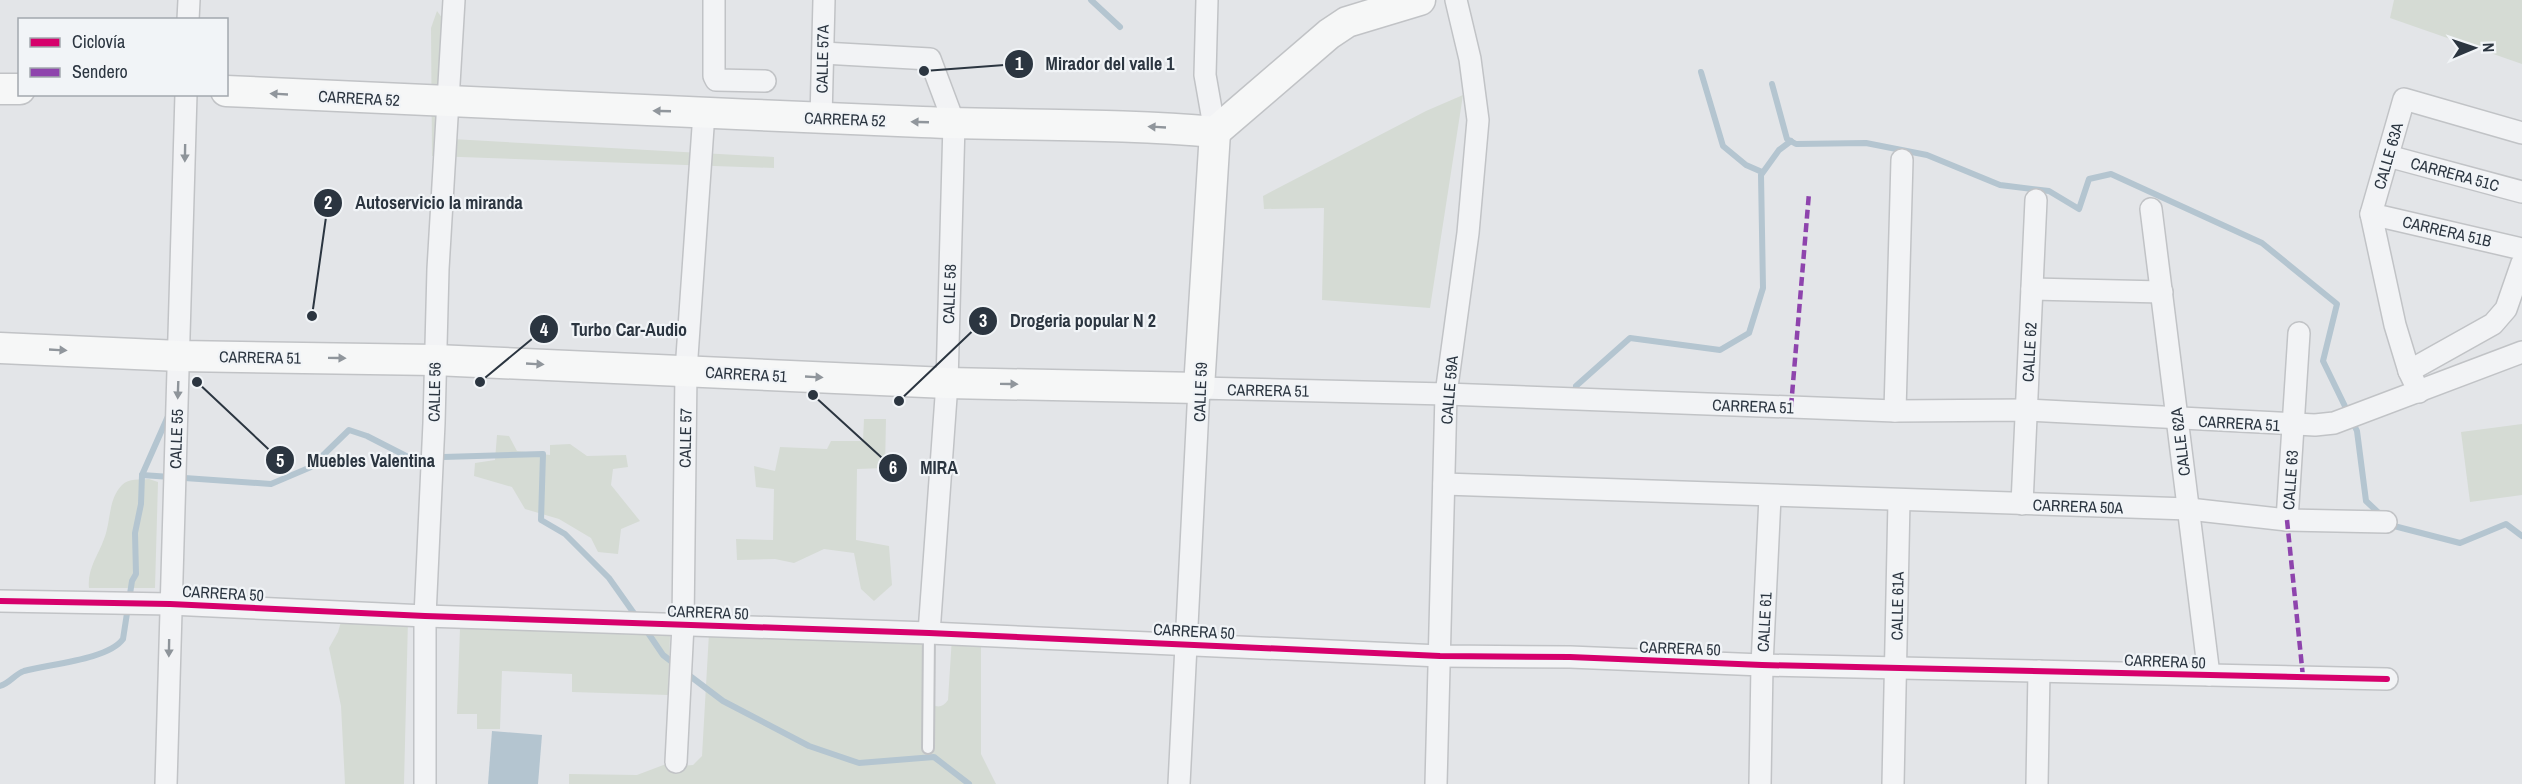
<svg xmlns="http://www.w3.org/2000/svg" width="2522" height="784" font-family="'Archivo Narrow',sans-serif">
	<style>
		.green { fill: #d5dbd4 }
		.water { fill: #b4c5d0 }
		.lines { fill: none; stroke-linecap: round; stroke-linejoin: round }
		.stream { stroke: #b4c5d0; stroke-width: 6 }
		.lane-casing { stroke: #c1c3c6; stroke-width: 14 }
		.street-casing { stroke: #c1c3c6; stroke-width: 24 }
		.secondary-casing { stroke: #c1c3c6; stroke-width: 33 }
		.lane { stroke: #f2f3f5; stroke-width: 10 }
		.street { stroke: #f2f3f5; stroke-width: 21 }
		.secondary { stroke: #f6f7f7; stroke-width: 30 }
		.quiet { stroke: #8e44ad; stroke-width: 4.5; stroke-dasharray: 9 4.5; stroke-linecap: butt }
		.cycleway-casing { stroke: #f1f4f7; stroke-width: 10 }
		.cycleway { stroke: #d6006c; stroke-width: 6 }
		.oneway { fill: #90969c }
		.oneway2 { fill: #8e949a }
		.labels { text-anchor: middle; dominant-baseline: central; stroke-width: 4.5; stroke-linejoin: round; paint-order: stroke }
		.street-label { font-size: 16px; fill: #2b3540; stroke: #f1f4f7 }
		.leader { fill: none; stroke: #2b3540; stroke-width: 2 }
		.callout-dot { fill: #2b3540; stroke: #f1f4f7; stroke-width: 2 }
		.mark-label { font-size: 18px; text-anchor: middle; font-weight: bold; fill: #fff }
		.callout-label { font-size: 18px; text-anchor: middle; font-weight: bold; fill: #2b3540; stroke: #f1f4f7; stroke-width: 4.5; stroke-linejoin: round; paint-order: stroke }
	</style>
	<rect width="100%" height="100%" fill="#e3e5e8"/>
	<!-- green -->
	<g class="green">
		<path d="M2394,0H2522V64L2390,18Z"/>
		<path d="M437,11L446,23L452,139L774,157V168L432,156L431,28Z"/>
		<path d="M1463,95L1430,308L1322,300L1324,208L1264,209L1263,196L1426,111Z"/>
		<path d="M864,419H886L885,468L857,469L856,540L889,546L892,585L874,601L861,589L854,553L824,549L794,563L775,559L737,560L736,539L773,540L774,489L756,487L754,466L775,471L780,447L827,449L831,441H863Z"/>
		<path d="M2522,424V495L2470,502L2461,432Z"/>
		<path d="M497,435L509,436L517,451L550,455V445L570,444L587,456L626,455L628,467L613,469L611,485L640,521L621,529L618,554L598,552L591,538L559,519L525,509L512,487L474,476L475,463L495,460Z"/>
		<path d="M149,479L158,482L155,588H89C87,569 98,556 104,539C111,522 108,499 122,485C129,478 140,480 149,479Z"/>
		<path d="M342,618L408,619L404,784H345L341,706L329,648L338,632Z"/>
		<path d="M460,628L670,635L668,695L572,692V674L502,671L500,729H477V714H457Z"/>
		<path d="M709,633L932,636L933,705C939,708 944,706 948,700L952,637L981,638V754L996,784H569V774L637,775L674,761L680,766L693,765L702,756Z"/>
	</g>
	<!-- water -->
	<path class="water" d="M492,731L542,735L538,784H488Z"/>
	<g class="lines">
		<!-- stream -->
		<g class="stream">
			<path d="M1091,0L1120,27"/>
			<path d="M1701,72L1723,146L1746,165L1762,172"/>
			<path d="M1772,84L1787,139L1796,144L1866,143L1927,155L2000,185L2049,191L2079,209L2089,179L2111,174L2262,243L2337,304L2323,361L2357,431L2366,501L2382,516"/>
			<path d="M1576,386L1630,338L1720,350L1749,333L1763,288L1761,175L1779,150L1791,141"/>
			<path d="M142,475L271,484L311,467L349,430L367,436L410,458L543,454L541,520L565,534L609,578L638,619"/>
			<path d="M2390,522L2394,526L2460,543L2506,524L2522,536"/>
			<path d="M644,627L663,655L676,665"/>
			<path d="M686,673L723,701L809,746L859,763L934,757L969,784"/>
			<path d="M0,686C10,683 15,674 24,671C48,664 108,660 123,639L132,581L136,574L135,533L141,504L142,475L169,414"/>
		</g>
		<!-- lane casing -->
		<g class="lane-casing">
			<path id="lane" d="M928,748L929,633"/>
		</g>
		<!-- street casing -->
		<g class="street-casing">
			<g id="street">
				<path d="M714,0V76L716,80L765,81"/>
				<path d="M1207,0L1205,75L1215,132"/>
				<path d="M188,20L189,0"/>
				<path d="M823,53L930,59L954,123L947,383L929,633"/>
				<path d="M821,118L824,0"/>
				<path d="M2388,156L2522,192"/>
				<path d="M2151,209L2209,675"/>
				<path d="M2371,214L2522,249"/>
				<path d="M2032,289L2162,292"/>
				<path d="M2409,371L2493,324L2506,309L2522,263"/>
				<path d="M2419,392L2409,371L2395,325L2371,214L2404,99L2522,133"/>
				<path d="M1895,411L1902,160"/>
				<path d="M1444,484L2189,509L2287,520L2386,522"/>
				<path d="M2022,504L2036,200"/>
				<path d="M2287,520L2299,333"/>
				<path d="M0,601L170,604L425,616L929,633L1440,656L1570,657L1762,665L2387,679"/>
				<path d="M676,762L683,625L686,371L704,113"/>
				<path d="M166,784L186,94"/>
				<path d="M425,784V616L434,423L438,269L454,0"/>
				<path d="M1179,784L1199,388L1446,394L1895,411L2027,410L2315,425L2334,423L2522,352"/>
				<path d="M1436,784L1446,394L1468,233L1478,120L1470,59L1456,0"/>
				<path d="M1760,784L1762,665L1770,497"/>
				<path d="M1893,784L1899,501"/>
				<path d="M2037,784L2039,671"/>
			</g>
		</g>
		<!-- secondary casing -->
		<g class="secondary-casing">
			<g id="secondary">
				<path d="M0,89H20"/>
				<path d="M226,91C458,103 690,112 922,122C1020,126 1118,123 1215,132L1329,34L1347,22L1420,0"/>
				<path d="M0,348L180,356L435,360L947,383L1199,388L1215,132"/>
			</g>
		</g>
		<!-- lane -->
		<use href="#lane" class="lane"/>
		<!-- street -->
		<use href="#street" class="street"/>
		<!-- secondary -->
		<use href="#secondary" class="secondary"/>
		<!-- quiet -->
		<g class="quiet">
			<path d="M1791,407L1809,193"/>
			<path d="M2287,520L2303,677"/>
		</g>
		<!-- cycleway casing -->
		<g class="cycleway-casing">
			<path id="cycleway" d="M0,601L170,604L425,616L929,633L1440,656L1570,657L1762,665L2387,679"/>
		</g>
		<!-- cycleway -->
		<use href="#cycleway" class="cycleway"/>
	</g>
	<!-- one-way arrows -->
	<defs><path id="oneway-solid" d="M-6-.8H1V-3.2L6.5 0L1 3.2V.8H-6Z" transform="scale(1.5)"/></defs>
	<g class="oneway">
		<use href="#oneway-solid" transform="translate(279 94) rotate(-177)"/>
		<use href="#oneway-solid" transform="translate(662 111) rotate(-178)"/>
		<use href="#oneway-solid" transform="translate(920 122) rotate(-178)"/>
		<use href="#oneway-solid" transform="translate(1157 127) rotate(-177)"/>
		<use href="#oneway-solid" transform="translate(58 350) rotate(3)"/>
		<use href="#oneway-solid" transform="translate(337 358) rotate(1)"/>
		<use href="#oneway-solid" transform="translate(535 364) rotate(3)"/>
		<use href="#oneway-solid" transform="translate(814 377) rotate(3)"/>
		<use href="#oneway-solid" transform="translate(1009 384) rotate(1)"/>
	</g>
	<g class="oneway2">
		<use href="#oneway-solid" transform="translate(185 153) rotate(91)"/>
		<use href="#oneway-solid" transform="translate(178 390) rotate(92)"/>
		<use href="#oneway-solid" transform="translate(169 648) rotate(91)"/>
	</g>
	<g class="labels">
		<!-- street labels -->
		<g class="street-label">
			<text transform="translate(822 59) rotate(-89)">CALLE 57A</text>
			<text transform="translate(359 98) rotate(3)">CARRERA 52</text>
			<text transform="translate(845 119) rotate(2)">CARRERA 52</text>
			<text transform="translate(2388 156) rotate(-74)">CALLE 63A</text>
			<text transform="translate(2455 174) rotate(15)">CARRERA 51C</text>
			<text transform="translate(2447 231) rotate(13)">CARRERA 51B</text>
			<text transform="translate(949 294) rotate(-88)">CALLE 58</text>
			<text transform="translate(2029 352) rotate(-87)">CALLE 62</text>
			<text transform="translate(260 357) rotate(1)">CARRERA 51</text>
			<text transform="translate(746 374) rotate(3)">CARRERA 51</text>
			<text transform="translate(1268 390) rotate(1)">CARRERA 51</text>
			<text transform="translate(1449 390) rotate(-85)">CALLE 59A</text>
			<text transform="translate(434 392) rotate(-89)">CALLE 56</text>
			<text transform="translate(1200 392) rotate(-88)">CALLE 59</text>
			<text transform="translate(1753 406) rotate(2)">CARRERA 51</text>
			<text transform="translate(2239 423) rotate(3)">CARRERA 51</text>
			<text transform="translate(685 438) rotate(-89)">CALLE 57</text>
			<text transform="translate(176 439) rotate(-88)">CALLE 55</text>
			<text transform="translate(2180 442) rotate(-97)">CALLE 62A</text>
			<text transform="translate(2290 480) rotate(-86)">CALLE 63</text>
			<text transform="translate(2078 506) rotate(2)">CARRERA 50A</text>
			<text transform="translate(223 593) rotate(3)">CARRERA 50</text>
			<text transform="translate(1897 606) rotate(-89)">CALLE 61A</text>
			<text transform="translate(708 612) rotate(2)">CARRERA 50</text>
			<text transform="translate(1764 622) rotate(-87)">CALLE 61</text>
			<text transform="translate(1194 631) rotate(3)">CARRERA 50</text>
			<text transform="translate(1680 648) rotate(2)">CARRERA 50</text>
			<text transform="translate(2165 661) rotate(2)">CARRERA 50</text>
		</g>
	</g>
	<!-- callouts -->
	<path class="leader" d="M924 71L1019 64M312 316L328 203M899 401L983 321M480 382L544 329M197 382L280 460M813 395L893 468"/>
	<g class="callout-dot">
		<circle cx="924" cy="71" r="6"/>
		<circle cx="312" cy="316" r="6"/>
		<circle cx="899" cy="401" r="6"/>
		<circle cx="480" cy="382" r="6"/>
		<circle cx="197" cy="382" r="6"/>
		<circle cx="813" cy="395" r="6"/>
		<circle cx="1019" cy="64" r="15"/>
		<circle cx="328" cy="203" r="15"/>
		<circle cx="983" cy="321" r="15"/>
		<circle cx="544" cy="329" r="15"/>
		<circle cx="280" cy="460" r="15"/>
		<circle cx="893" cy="468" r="15"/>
	</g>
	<g class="mark-label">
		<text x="1019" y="70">1</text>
		<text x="328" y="209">2</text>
		<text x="983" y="327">3</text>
		<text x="544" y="336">4</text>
		<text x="280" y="467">5</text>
		<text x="893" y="474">6</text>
	</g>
	<g class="callout-label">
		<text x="1110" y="70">Mirador del valle 1</text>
		<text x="439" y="209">Autoservicio la miranda</text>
		<text x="1083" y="327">Drogeria popular N 2</text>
		<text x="629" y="336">Turbo Car-Audio</text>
		<text x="371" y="467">Muebles Valentina</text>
		<text x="939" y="474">MIRA</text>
	</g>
	<!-- legend -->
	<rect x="18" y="18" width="210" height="78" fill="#f1f4f7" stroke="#a2a8ae" stroke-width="1.5"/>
	<rect x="30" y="38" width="30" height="9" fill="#d6006c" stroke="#a2a8ae" stroke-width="1.5"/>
	<text x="72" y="48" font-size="18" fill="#2b3540">Ciclovía</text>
	<rect x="30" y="68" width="30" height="9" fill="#8e44ad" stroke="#a2a8ae" stroke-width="1.5"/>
	<text x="72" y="78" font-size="18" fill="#2b3540">Sendero</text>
	<!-- north arrow -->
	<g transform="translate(2474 48) rotate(88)" stroke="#f1f4f7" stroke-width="4.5" paint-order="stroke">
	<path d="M0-4.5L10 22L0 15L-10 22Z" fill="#2b3540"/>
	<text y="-9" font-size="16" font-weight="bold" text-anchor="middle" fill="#2b3540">N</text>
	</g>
</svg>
